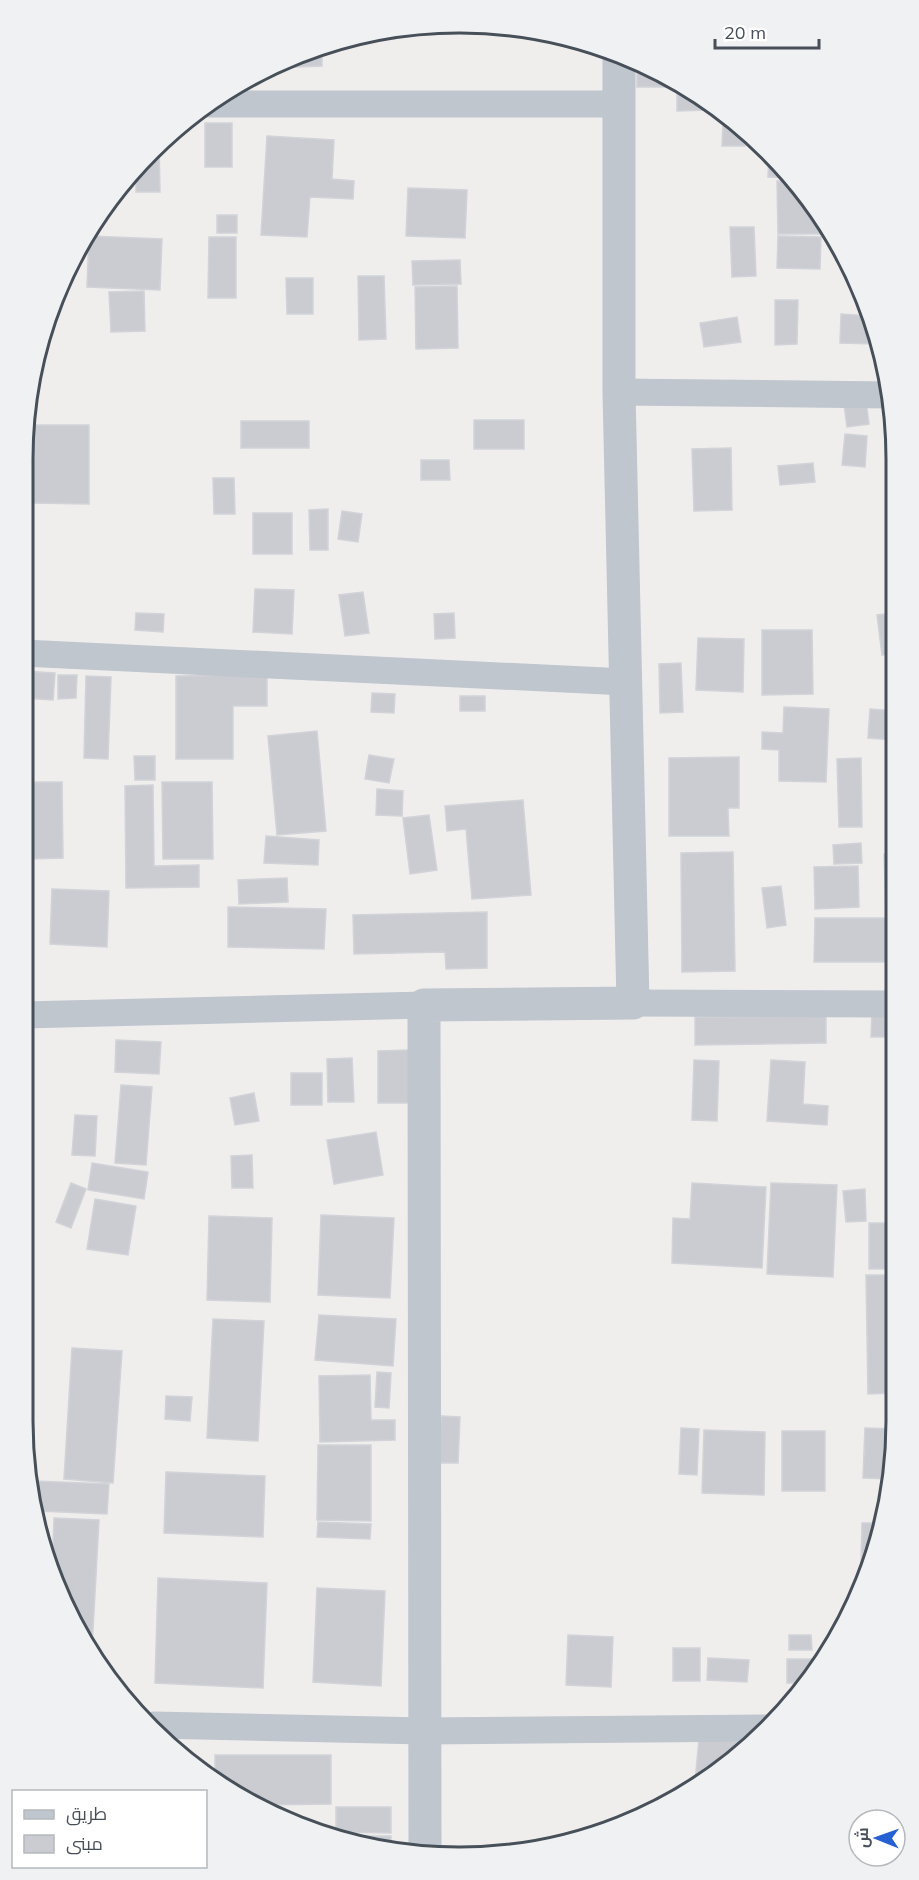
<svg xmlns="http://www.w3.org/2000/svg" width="919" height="1880" font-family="Mulish,Cairo,sans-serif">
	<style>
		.building { fill: #caccd2; stroke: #d1d3d8; stroke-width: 1.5 }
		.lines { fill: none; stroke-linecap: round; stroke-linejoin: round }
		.minor { stroke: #bfc6ce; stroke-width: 27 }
		.tertiary { stroke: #bfc6ce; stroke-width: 33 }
		.rim { fill: none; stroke: #474f59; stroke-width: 3 }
	</style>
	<rect width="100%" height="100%" fill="#f0eded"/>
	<!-- building -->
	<g class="building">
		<path d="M397,28L395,39L375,37V33Z"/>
		<path d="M322,45V66L271,68L319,46Z"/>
		<path d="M637,62L652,67L710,103V110L677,111V87H637Z"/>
		<rect x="205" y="123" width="27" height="44"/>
		<path d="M723,123H736L745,132V146H722Z"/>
		<path d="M267,136L334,140L332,179L354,181L353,199L310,197L307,237L261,235Z"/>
		<path d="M159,144L160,192H136V169Z"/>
		<path d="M769,156L791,178L768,177Z"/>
		<path d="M777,181H794L806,194L821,220V234H778Z"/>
		<path d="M408,188L467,190L465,238L406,236Z"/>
		<rect x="217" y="215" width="20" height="18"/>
		<path d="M730,227H754L756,276L732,277Z"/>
		<path d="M89,236L162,239L160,290L87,287Z"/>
		<path d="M778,236L821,237L820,269L777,268Z"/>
		<path d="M209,237H236V298H208Z"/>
		<path d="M460,260L461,284L413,285L412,261Z"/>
		<path d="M358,276H384L386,339L359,340Z"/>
		<path d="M286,278H313V314H287Z"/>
		<path d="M457,286L458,348L416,349L415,287Z"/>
		<path d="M144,291L145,331L111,332L109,292Z"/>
		<path d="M775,300H798L797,344L775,345Z"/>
		<path d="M841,314L870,316L877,344L840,343Z"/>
		<path d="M737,317L741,342L704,347L700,323Z"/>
		<path d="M864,386L869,424L847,427L842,389Z"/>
		<rect x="474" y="420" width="50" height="29"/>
		<rect x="241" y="421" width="68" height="27"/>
		<path d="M31,425H89V504L31,503Z"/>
		<path d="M845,434L867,436L865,467L842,465Z"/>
		<path d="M731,448L732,510L694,511L692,449Z"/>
		<path d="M421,460H449L450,480H421Z"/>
		<path d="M813,463L815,482L780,485L778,466Z"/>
		<path d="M213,478H234L235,514H214Z"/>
		<path d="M328,509V550H310L309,510Z"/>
		<path d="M342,511L362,514L358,542L338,539Z"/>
		<rect x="253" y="513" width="39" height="41"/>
		<path d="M255,589L294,590L292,634L253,632Z"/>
		<path d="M363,592L369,633L345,636L339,595Z"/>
		<path d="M136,613L164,614L163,632L135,630Z"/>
		<path d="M454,613L455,638L435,639L434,614Z"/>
		<path d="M893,613V653L882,655L877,615Z"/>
		<path d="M762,630H812L813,694L762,695Z"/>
		<path d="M698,638L744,639L743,692L696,690Z"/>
		<path d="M681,663L683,712L660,713L659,664Z"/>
		<path d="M23,671L55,673L53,700L23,698Z"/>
		<path d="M58,675H77L76,698L58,699Z"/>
		<path d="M267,675V706H233V759H176V676Z"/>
		<path d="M86,676L111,677L108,759L84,758Z"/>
		<path d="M372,693L395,694L394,713L371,712Z"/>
		<rect x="460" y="696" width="25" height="15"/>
		<path d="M784,707L829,709L826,782L779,781V750L762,749V732L783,733Z"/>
		<path d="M870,709L894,711V740L868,738Z"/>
		<path d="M317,731L326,831L277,835L268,736Z"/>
		<path d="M369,755L394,759L389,783L365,779Z"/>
		<path d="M134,756H155V780H135Z"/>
		<path d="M739,757V808H728L729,836H669V758Z"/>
		<path d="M861,758L862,827H839L837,759Z"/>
		<path d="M29,782H62L63,858L30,859Z"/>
		<path d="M162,782H212L213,859H163Z"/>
		<path d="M153,785L154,866L199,865V887L126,888L125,786Z"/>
		<path d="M377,789L403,791L402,816L376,815Z"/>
		<path d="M523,800L531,895L472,899L466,829L447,831L445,806Z"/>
		<path d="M429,815L437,870L410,874L403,818Z"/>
		<path d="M266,836L319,840L318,865L264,863Z"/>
		<path d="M861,843L862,863L834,864L833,845Z"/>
		<path d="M733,852L735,971L682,972L681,853Z"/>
		<path d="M884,854H894V912H886Z"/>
		<path d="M858,866L859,907L815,909L814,867Z"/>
		<path d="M287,878L288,902L239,904L238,880Z"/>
		<path d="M781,886L786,925L767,928L762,888Z"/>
		<path d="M52,889L109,891L107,947L50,944Z"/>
		<path d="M228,907L326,909L324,949L228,947Z"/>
		<path d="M487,912V968L446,969L445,952L354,954L353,915Z"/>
		<path d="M815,918H894V962H814Z"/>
		<path d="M872,1012H894V1037H871Z"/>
		<path d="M826,1016V1043L695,1045V1017Z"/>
		<path d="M116,1040L161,1042L159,1074L115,1072Z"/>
		<path d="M409,1050V1103H378V1051Z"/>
		<path d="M352,1058L354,1102H328L327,1059Z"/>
		<path d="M694,1060L719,1061L717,1121L692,1120Z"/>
		<path d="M771,1060L805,1062L803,1104L828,1106L827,1125L767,1121Z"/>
		<rect x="291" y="1073" width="31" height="32"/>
		<path d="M121,1085L152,1087L146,1165L115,1163Z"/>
		<path d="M254,1093L259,1121L235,1125L230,1098Z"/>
		<path d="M888,1111H895V1133L887,1132Z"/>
		<path d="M75,1115L97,1116L95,1156L72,1155Z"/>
		<path d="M376,1132L383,1175L334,1184L327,1140Z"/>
		<path d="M252,1155L253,1188H232L231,1156Z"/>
		<path d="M895,1155V1189H893L888,1156Z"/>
		<path d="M92,1163L148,1172L144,1199L88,1190Z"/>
		<path d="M71,1183L86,1189L71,1228L56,1222Z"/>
		<path d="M692,1183L766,1187L762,1268L672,1263L673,1218L690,1219Z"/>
		<path d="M771,1183L837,1185L833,1277L767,1274Z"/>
		<path d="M865,1189L866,1221L846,1222L843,1191Z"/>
		<path d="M95,1199L136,1206L128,1255L87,1249Z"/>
		<path d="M321,1215L394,1218L390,1298L318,1295Z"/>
		<path d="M209,1216L272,1218L270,1302L207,1300Z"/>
		<rect x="869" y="1223" width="26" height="46"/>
		<path d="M866,1275H895V1393L868,1394Z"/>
		<path d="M319,1315L396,1319L393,1366L315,1360Z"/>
		<path d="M213,1319L264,1321L258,1441L207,1438Z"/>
		<path d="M72,1348L122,1351L113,1483L64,1479Z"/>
		<path d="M377,1372L391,1373L389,1408L375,1407Z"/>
		<path d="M370,1375L371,1420H395V1440L320,1442L319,1376Z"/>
		<path d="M166,1396L192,1397L190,1421L165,1419Z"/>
		<path d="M441,1416L460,1417L458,1463H439Z"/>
		<path d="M681,1428L699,1429L697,1475L679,1474Z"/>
		<path d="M865,1428L896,1429V1449L891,1479L863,1478Z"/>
		<path d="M704,1430L765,1432L764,1495L702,1493Z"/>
		<rect x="782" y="1431" width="43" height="60"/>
		<path d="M318,1445H371V1521L317,1520Z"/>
		<path d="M166,1472L265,1476L263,1537L164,1533Z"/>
		<path d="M33,1481L109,1484L107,1514L38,1511Z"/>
		<path d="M54,1518L99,1520L92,1648L52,1572Z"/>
		<path d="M318,1522L371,1524L370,1539L317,1537Z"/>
		<path d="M862,1523H879L878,1543L869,1566H861Z"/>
		<path d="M158,1578L267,1583L263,1688L155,1683Z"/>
		<path d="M317,1588L385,1591L381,1686L313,1682Z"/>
		<path d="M568,1635L613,1637L611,1687L566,1685Z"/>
		<path d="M789,1635H811L812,1650H789Z"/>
		<rect x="673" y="1648" width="27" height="33"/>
		<path d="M708,1658L749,1660L747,1682L707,1680Z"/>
		<path d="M787,1659H817V1662L802,1683H787Z"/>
		<path d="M699,1739L747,1742V1745L695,1782Z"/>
		<path d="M215,1755H331V1804L255,1805L215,1782Z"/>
		<path d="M336,1807H391V1833L336,1832Z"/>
		<path d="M333,1836H391V1850L374,1849Z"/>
	</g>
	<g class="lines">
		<!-- minor -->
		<g class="minor">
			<path d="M209,104H619"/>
			<path d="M619,392L891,395"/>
			<path d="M23,653L626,682"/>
			<path d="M633,1003L894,1004"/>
			<path d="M23,1015L424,1005"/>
			<path d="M154,1725L425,1731L770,1728"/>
		</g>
		<!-- tertiary -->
		<path class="tertiary" d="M425,1851L424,1005L633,1003L619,392V55"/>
	</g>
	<!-- crop -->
	<path d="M0 0H919V1880H0ZM459 33H460A426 426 0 0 1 886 459V1421A426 426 0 0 1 460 1847H459A426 426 0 0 1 33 1421V459A426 426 0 0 1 459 33Z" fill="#f0f1f2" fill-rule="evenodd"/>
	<path class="rim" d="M459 33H460A426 426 0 0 1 886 459V1421A426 426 0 0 1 460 1847H459A426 426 0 0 1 33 1421V459A426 426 0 0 1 459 33Z"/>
	<!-- legend -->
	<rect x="12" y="1790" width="195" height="78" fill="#ffffff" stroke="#b5b9bd" stroke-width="1.5"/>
	<rect x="24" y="1810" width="30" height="9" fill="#bfc6ce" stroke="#b5b9bd" stroke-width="1.5"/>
	<text x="66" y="1820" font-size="18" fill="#474f59">طريق</text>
	<rect x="24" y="1835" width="30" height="18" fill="#caccd2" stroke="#b5b9bd" stroke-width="1.5"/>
	<text x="66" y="1850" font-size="18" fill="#474f59">مبنى</text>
	<!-- north arrow -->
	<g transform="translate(877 1838) rotate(271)"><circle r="28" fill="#ffffff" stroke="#b5b9bd" stroke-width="1.5"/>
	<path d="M0-4.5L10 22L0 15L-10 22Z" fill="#2561d2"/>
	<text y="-9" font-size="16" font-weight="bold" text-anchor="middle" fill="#474f59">ش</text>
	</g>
	<!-- scale -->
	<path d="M715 39v9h104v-9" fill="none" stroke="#474f59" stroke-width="3"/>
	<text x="724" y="39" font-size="18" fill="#474f59" stroke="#ffffff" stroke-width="4.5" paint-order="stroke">20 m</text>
</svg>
